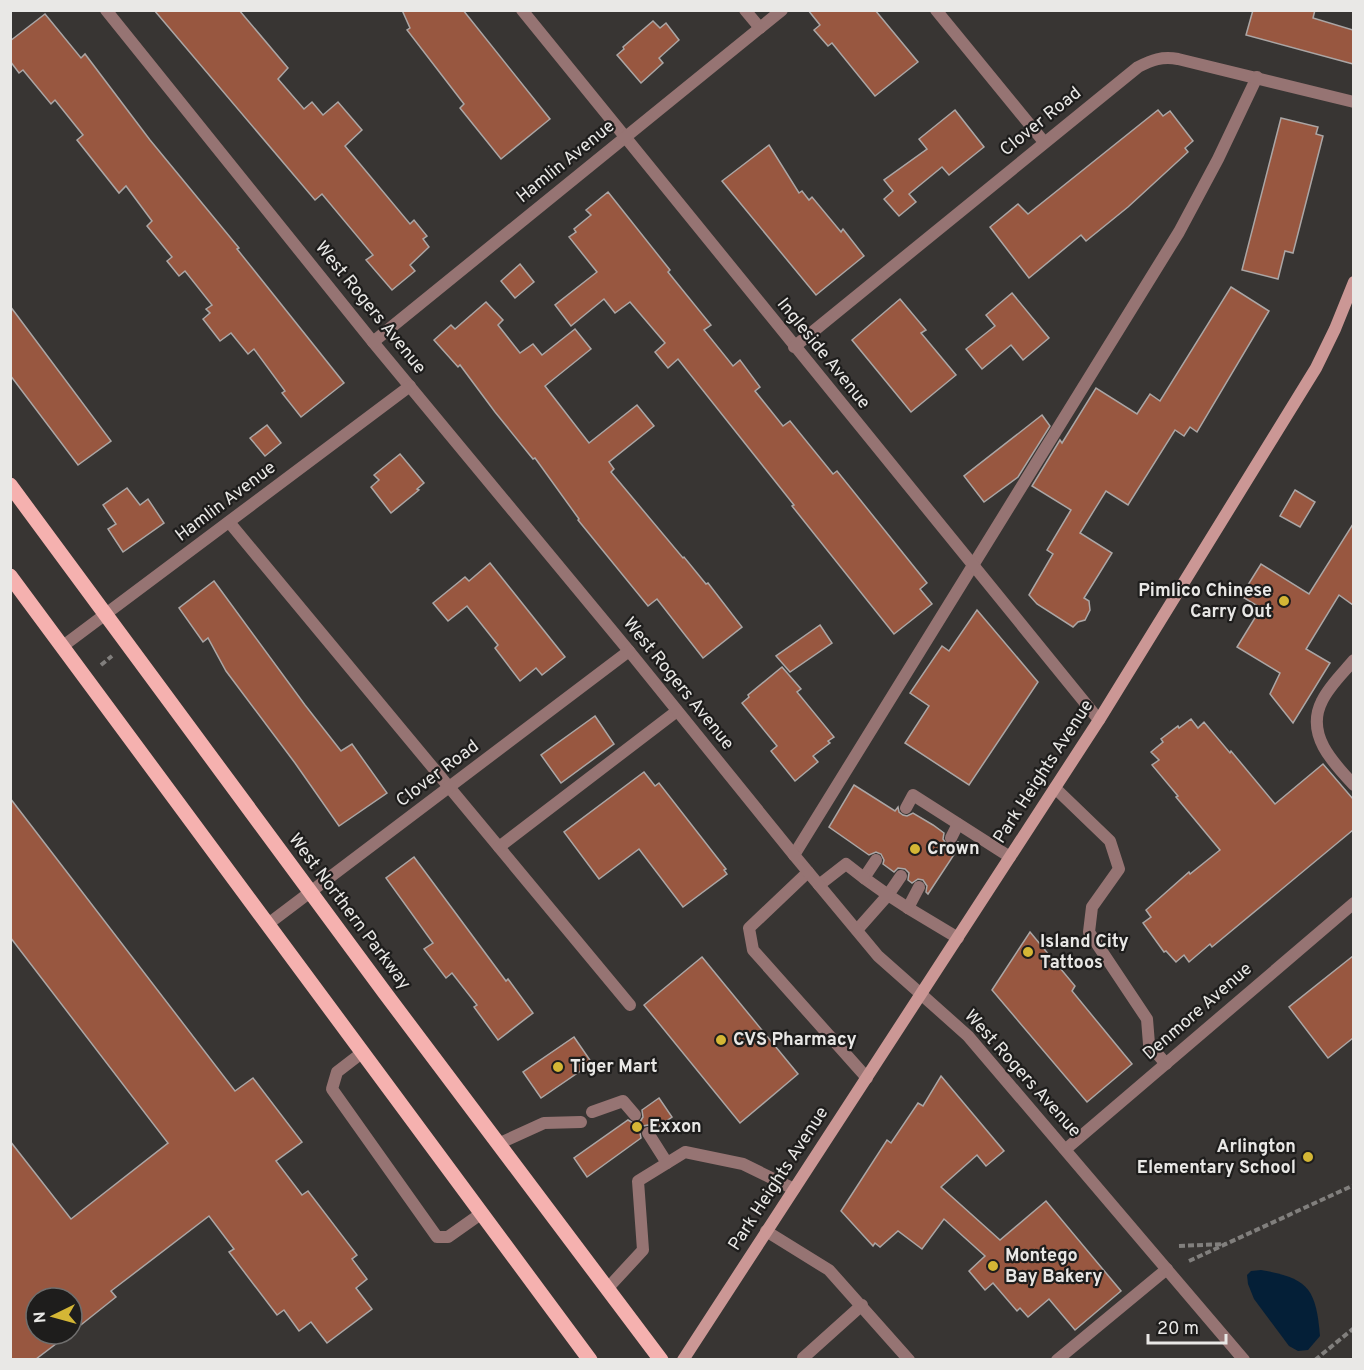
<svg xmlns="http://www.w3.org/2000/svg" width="1364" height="1370" font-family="Overpass,sans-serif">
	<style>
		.water { fill: #041f37 }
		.building { fill: #985740; stroke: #aba6a5; stroke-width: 1.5 }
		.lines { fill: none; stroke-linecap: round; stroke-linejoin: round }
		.path { stroke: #817f7d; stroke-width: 4; stroke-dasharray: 6 3; stroke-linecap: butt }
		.service { stroke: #967473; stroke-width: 12 }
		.minor { stroke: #967473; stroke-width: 12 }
		.tertiary { stroke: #967473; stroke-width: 12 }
		.secondary { stroke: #cb9795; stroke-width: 12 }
		.primary { stroke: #f5b1af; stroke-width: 15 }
		.poi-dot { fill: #d4b635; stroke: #1e1d1c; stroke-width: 2 }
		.labels { text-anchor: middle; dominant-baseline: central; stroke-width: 4.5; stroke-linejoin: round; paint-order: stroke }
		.street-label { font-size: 18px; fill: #e9e8e6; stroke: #1e1d1c }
		.poi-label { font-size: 18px; font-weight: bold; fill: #e9e8e6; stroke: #1e1d1c; text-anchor: start }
	</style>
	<rect width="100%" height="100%" fill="#383533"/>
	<!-- water -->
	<path class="water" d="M1261,1270C1308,1278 1316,1288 1320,1336L1308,1350L1298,1351L1289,1346L1254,1299L1248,1284L1247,1275L1251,1271Z"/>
	<!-- building -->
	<g class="building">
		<path d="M154,10H239L288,68L278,79L304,109L312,102L323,115L338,102L362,130L345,146L410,224L414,220L427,236L423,239L429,247L410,265L415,271L392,290L366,260L373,255L322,194L315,200Z"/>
		<path d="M402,10H463L550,119L501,159L460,108L464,104L407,30L410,28Z"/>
		<path d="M808,10H875L918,62L875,96L832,43L828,46L814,30L820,25Z"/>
		<path d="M1253,10H1315L1313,18L1353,30V64L1246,35Z"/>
		<path d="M45,14L81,58L85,54L150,140L239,248L237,249L344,383L301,417L282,393L285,391L254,349L248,354L231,333L220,341L203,319L210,313L206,309L212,305L185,271L179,276L167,261L172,257L147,226L152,221L126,186L119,193L77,140L83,135L55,100L51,104L23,70L19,73L10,61V41Z"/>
		<path d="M653,21L660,28L666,23L679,40L659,58L663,63L641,83L617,55L624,49L623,47Z"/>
		<path d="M955,110L984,147L949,175L942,167L909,194L916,202L899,216L884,199L893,191L884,180L927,149L919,139Z"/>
		<path d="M1158,110L1163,116L1170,111L1193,141L1185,148L1188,152L1128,207L1086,241L1081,235L1029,278L990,227L1018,204L1028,214Z"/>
		<path d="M1281,118L1318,127L1316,134L1323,136L1293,253L1285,251L1278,279L1242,270Z"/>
		<path d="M769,145L799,193L802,191L809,200L812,197L841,232L843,229L864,256L816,295L722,181Z"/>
		<path d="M608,192L670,270L668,272L711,325L704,330L733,366L740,360L760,387L755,391L783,426L790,421L833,474L837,471L927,583L920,589L932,604L894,634L792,506L794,505L678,359L668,368L655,352L665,343L630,302L615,313L604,299L571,326L555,305L597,272L569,237L576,232L574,229L591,215L586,210Z"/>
		<path d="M520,264L534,282L515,298L501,281Z"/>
		<path d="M1231,287L1269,311L1197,432L1190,427L1184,436L1175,430L1128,505L1106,491L1080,533L1112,553L1084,598L1089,601L1090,610L1085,620L1078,622L1073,627L1037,604L1029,595L1053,554L1047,550L1071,510L1032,486L1060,440L1062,443L1096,388L1137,414L1150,394L1160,401Z"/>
		<path d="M1012,293L1049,338L1023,360L1011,345L982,369L966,349L995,326L986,315Z"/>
		<path d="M900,299L926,330L921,333L956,375L911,412L852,340Z"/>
		<path d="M486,302L503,320L498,325L520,353L533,344L542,355L575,329L591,349L545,386L589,443L637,405L654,426L609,462L614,469L611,472L683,558L684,557L706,584L708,583L742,627L703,658L657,599L648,606L578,520L579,519L535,458L533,459L495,412L460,365L458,367L434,340L451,325L455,329Z"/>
		<path d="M10,306L111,441L78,465L10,375Z"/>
		<path d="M1042,415L1050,426L1018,477L984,502L964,476Z"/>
		<path d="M267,425L281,443L265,456L250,438Z"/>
		<path d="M400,454L424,483L417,489L419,490L391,513L371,487L379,480L374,475Z"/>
		<path d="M127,488L140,505L148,499L164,523L123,552L108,529L116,524L103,505Z"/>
		<path d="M1295,490L1315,502L1300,527L1280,516Z"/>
		<path d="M1353,524V605L1339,595L1306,649L1330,663L1293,723L1270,694L1280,673L1237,647L1261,608L1241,596L1261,564L1309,594Z"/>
		<path d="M490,563L565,657L542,675L536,668L520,681L495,648L498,645L467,606L448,621L433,603L465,577L469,581Z"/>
		<path d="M214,581L305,705L341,751L352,744L387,793L339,826L295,763L226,671L208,638L203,642L179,608Z"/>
		<path d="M977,610L1038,682L969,785L905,743L929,706L910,693L942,646L949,651Z"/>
		<path d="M820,625L832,643L790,672L776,656Z"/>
		<path d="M782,667L801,689L797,692L834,737L828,741L830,743L813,756L818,762L795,781L771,751L777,746L742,703L749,697L748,695Z"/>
		<path d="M595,716L614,744L561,783L541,755Z"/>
		<path d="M1191,719L1198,728L1204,722L1230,753L1231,751L1275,804L1323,764L1353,799V830L1212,947L1210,944L1189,962L1184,955L1176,962L1166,951L1164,952L1143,923L1151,917L1146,910L1189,872L1190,874L1220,850L1176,797L1178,796L1152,765L1159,760L1151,752L1163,742L1161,739L1178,726L1179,728Z"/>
		<path d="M644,772L655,786L659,783L726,869L724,870L727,874L683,907L639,849L599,879L564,832Z"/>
		<path d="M854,785L895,811L898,807L899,812L903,815L907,816L913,813L933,825L944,833L943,839L947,845L952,846L958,842L961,844L928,894L926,892L927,886L923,880L918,879L912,883L908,880L909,873L905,869L898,868L894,872L883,864L884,860L881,854L876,852L869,855L829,827Z"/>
		<path d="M10,798L235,1091L253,1078L302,1142L276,1161L302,1195L308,1191L357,1255L352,1259L367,1279L356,1288L372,1309L327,1343L311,1322L299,1331L284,1310L277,1315L229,1252L234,1249L209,1216L111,1291L116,1297L72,1332V1298H36V1334H69L36,1359H10V1141L71,1219L168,1143L10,937Z"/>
		<path d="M414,857L506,981L508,979L533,1013L498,1040L474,1007L477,1005L452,973L446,978L424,949L433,943L386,878Z"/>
		<path d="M1030,932L1075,986L1072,991L1132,1064L1087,1102L992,990Z"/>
		<path d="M1353,956V1038L1328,1058L1289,1007Z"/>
		<path d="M702,957L798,1074L740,1123L644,1005Z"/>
		<path d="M574,1037L592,1063L541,1098L523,1072Z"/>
		<path d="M941,1076L1004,1151L986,1166L977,1155L941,1187L1000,1240L1046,1201L1121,1291L1075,1330L1049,1299L1028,1317L1020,1308L1017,1311L993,1283L985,1290L969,1271L985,1256L944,1219L922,1249L898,1231L880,1247L875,1243L873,1246L841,1211L887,1140L891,1143L918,1103L923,1106Z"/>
		<path d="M659,1098L672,1117L655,1129L648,1125L643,1126L640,1133L641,1138L587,1177L574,1158L628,1120L633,1123L640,1122L643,1117L642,1110Z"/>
	</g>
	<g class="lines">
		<!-- path -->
		<g class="path">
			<path d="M101,665L112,656"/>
			<path d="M1179,1246L1225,1244"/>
			<path d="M1189,1261L1354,1185"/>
			<path d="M1315,1360L1354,1328"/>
		</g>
		<!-- service -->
		<g class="service">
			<path d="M745,10L760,28"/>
			<path d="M229,522L630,1005"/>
			<path d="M1354,660C1343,673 1329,686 1322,701C1305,734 1333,763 1354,785"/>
			<path d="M1055,788L1110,841L1119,869L1092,907L1089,932L1147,1019L1149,1044L1166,1064"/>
			<path d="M906,808L913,795L1010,857"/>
			<path d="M951,838L958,824"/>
			<path d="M499,847L677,711"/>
			<path d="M794,855L1179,232L1218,159L1257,77"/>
			<path d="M876,860L864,878L888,895L901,876"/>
			<path d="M808,872L749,928L753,950L867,1078"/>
			<path d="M819,885L846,864L864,878"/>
			<path d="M908,908L958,938"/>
			<path d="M857,930L888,895L908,908L919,887"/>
			<path d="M363,1052L337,1072L332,1089L437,1237H448L482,1213"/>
			<path d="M592,1112L623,1101L635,1115"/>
			<path d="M648,1133L667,1163"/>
			<path d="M498,1144L544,1123L581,1122"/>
			<path d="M766,1231L829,1270L909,1360"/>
			<path d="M607,1289L643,1250L638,1181L685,1152L743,1164L794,1189"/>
			<path d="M803,1358L862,1305"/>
			<path d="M1057,1360L1167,1269"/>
		</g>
		<!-- minor -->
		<g class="minor">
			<path d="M106,10L373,342L629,651L794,855L878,956L922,995"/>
			<path d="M522,10L1099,720"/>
			<path d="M936,10L1044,142"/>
			<path d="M373,342L782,10"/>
			<path d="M794,347L1138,67C1152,60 1162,56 1178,59L1354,102"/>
			<path d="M63,646L410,386"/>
			<path d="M268,924L629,651"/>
			<path d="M1066,1149L1354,903"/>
		</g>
		<!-- tertiary -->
		<path class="tertiary" d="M922,995L968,1036L1244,1360"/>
		<!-- secondary -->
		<path class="secondary" d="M683,1360L1099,720L1316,368L1335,329L1354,282"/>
		<!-- primary -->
		<g class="primary">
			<path d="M10,485L385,993L661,1360"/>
			<path d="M10,576L590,1360"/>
		</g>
	</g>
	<!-- markers -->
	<g class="poi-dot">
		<circle cx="1284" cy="601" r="6"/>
		<circle cx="915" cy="849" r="6"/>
		<circle cx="1028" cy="952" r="6"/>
		<circle cx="721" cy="1040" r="6"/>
		<circle cx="558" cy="1067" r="6"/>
		<circle cx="637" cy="1127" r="6"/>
		<circle cx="1308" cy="1157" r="6"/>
		<circle cx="993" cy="1266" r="6"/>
	</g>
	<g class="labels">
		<!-- street labels -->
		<g class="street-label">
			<text transform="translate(1041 122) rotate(-39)">Clover Road</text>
			<text transform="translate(566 162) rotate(-39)">Hamlin Avenue</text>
			<text transform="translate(370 308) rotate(51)">West Rogers Avenue</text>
			<text transform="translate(823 354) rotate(51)">Ingleside Avenue</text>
			<text transform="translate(226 502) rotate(-37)">Hamlin Avenue</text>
			<text transform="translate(678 684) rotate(51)">West Rogers Avenue</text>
			<text transform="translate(1044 772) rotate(-57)">Park Heights Avenue</text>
			<text transform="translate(438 774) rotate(-37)">Clover Road</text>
			<text transform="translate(349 912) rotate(53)">West Northern Parkway</text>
			<text transform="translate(1198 1012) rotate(-41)">Denmore Avenue</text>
			<text transform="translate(1022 1074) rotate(48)">West Rogers Avenue</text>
			<text transform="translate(779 1179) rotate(-57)">Park Heights Avenue</text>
		</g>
		<!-- poi labels -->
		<g class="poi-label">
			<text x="1272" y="591" text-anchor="end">Pimlico Chinese<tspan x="1272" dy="21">Carry Out</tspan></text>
			<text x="927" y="849">Crown</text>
			<text x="1040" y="942">Island City<tspan x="1040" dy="21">Tattoos</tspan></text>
			<text x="733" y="1040">CVS Pharmacy</text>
			<text x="570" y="1067">Tiger Mart</text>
			<text x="649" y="1127">Exxon</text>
			<text x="1296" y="1147" text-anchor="end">Arlington<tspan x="1296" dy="21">Elementary School</tspan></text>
			<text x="1005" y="1256">Montego<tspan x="1005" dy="21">Bay Bakery</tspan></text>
		</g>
	</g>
	<!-- border -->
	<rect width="1364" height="1370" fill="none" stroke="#e9e8e6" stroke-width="24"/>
	<!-- north arrow -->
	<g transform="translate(54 1316) rotate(265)"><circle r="28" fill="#1e1d1c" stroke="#6f6e6d" stroke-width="1.5"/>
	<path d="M0-4.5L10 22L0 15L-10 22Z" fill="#d4b635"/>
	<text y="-9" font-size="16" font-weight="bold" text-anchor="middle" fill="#e9e8e6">N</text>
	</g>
	<!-- scale -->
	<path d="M1148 1334v9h78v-9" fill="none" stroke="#e9e8e6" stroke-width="3"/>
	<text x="1157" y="1334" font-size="18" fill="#e9e8e6" stroke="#1e1d1c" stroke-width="4.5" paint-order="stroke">20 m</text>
</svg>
